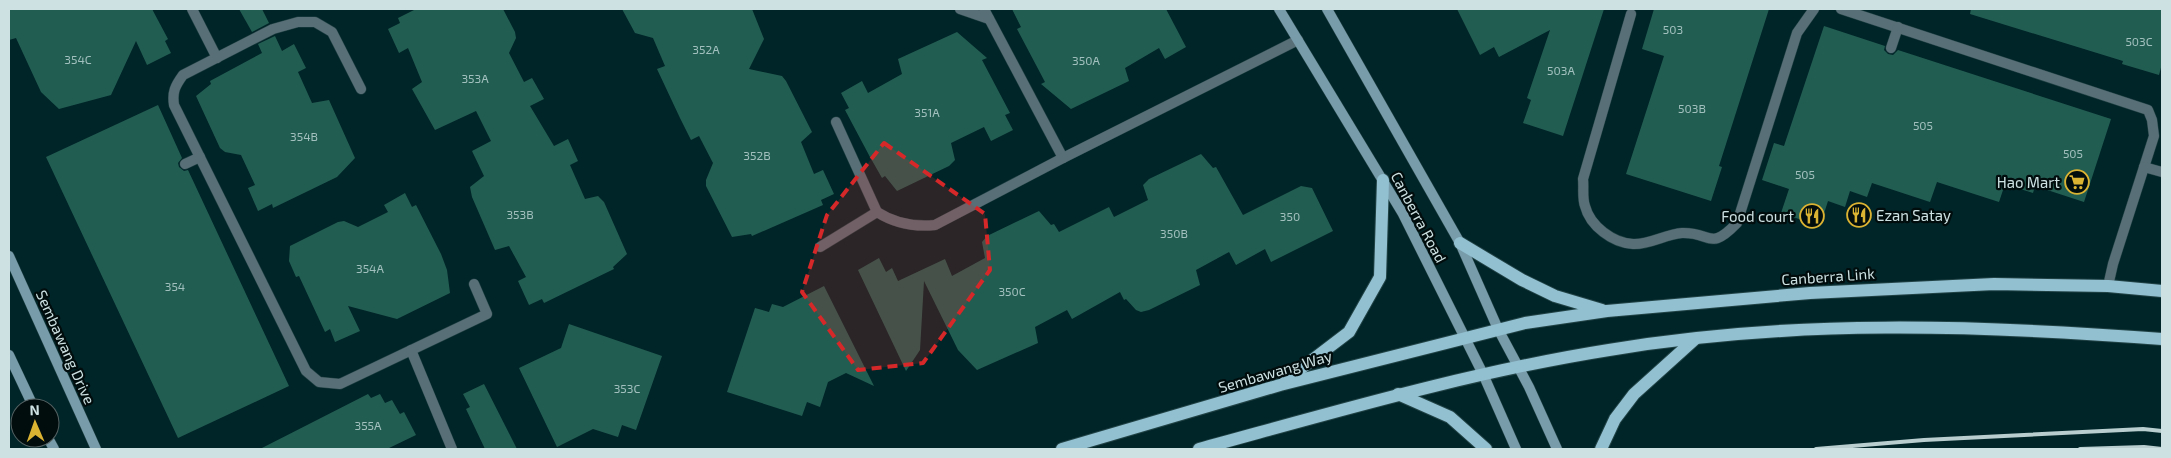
<svg xmlns="http://www.w3.org/2000/svg" width="2171" height="458" font-family="'Exo 2',sans-serif">
	<style>
		.building { fill: #225d52 }
		.lines { fill: none; stroke-linecap: round; stroke-linejoin: round }
		.lane-casing { stroke: #214346; stroke-width: 11 }
		.secondary-casing { stroke: #214346; stroke-width: 11 }
		.primary-casing { stroke: #214346; stroke-width: 14 }
		.lane { stroke: #596f77; stroke-width: 10 }
		.secondary { stroke: #799caa; stroke-width: 10 }
		.primary { stroke: #92c0d1; stroke-width: 12 }
		.rail { stroke: #b8cecf; stroke-width: 4 }
		.marked { fill: #d62828; fill-opacity: 0.2; stroke: #d62828; stroke-width: 4; stroke-dasharray: 10 6; stroke-linejoin: round }
		.labels { text-anchor: middle; dominant-baseline: central; stroke-width: 4.5; stroke-linejoin: round; paint-order: stroke }
		.number-label { font-size: 12px; fill: #a2c0be }
		.poi-label { font-size: 15px; fill: #cde1e2; stroke: #010c0d; text-anchor: end }
		.street-label { font-size: 15px; fill: #cde1e2; stroke: #010c0d }
	</style>
	<rect width="100%" height="100%" fill="#002528"/>
	<!-- building -->
	<g class="building">
		<path d="M9,9H152L168,39L165,41L171,53L147,65L136,41L111,95L59,109L41,92L16,38L9,40Z"/>
		<path d="M239,9H262L269,23L252,32Z"/>
		<path d="M416,9H503L515,32L516,38L509,53L524,82L532,78L544,99L530,106L554,146L568,139L578,161L570,165L585,199L598,196L604,202L627,254L613,267L614,269L544,303L542,299L529,305L518,281L526,277L509,246L495,250L472,197L470,187L484,176L472,151L491,141L476,111L435,130L412,89L422,82L408,48L399,53L388,29L400,23L398,18Z"/>
		<path d="M622,9H752L764,39L749,69L782,76L786,81L812,132L801,142L814,174L823,170L834,194L821,200L823,205L752,236L751,234L732,237L706,186V180L713,163L699,136L691,140L680,118L657,69L665,66L653,38L635,33Z"/>
		<path d="M1012,9H1166L1186,47L1165,59L1159,48L1125,68L1129,81L1071,109L1041,84L1045,82L1017,29L1021,27Z"/>
		<path d="M1457,9H1604L1563,136L1523,123L1531,100L1527,98L1550,30L1499,57L1494,47L1480,55Z"/>
		<path d="M1654,9H1769L1719,166L1722,167L1711,201L1626,174L1664,56L1642,49Z"/>
		<path d="M1971,9H2162V64L2159,75L2122,64L2123,61L1970,14Z"/>
		<path d="M1824,26L1885,46L1884,50L1888,54L1893,55L1898,50L2111,119L2084,202L2035,186L2033,193L2005,184L1999,202L1937,182L1930,202L1872,183L1867,197L1850,191L1845,207L1828,201L1820,226L1781,213L1789,189L1762,180L1774,143L1784,146Z"/>
		<path d="M957,32L987,58L982,60L1010,113L1005,115L1013,130L991,141L984,127L951,143L955,160L949,166L897,191L885,176L882,178L870,157L845,110L849,108L841,93L862,81L868,93L902,74L898,59Z"/>
		<path d="M275,36L282,51L294,44L306,68L298,72L312,103L329,100L355,158L337,177L273,208L272,204L258,211L248,188L255,185L241,155L225,152L220,148L196,96L211,84L210,81L262,53L258,44Z"/>
		<path d="M158,105L182,158L178,163L179,167L184,171L188,170L289,386L178,438L46,157Z"/>
		<path d="M1201,154L1213,168L1216,167L1243,215L1301,186L1312,188L1333,231L1271,262L1265,249L1236,265L1229,252L1196,270L1200,285L1149,310L1141,312L1136,310L1126,299L1124,300L1120,292L1072,319L1067,310L1035,327L1038,343L977,370L958,350L924,281L920,350L906,371L858,270L879,258L886,272L892,268L898,281L945,259L952,276L985,258L982,242L987,236L1039,211L1051,225L1054,224L1059,232L1109,207L1114,217L1148,200L1143,185L1149,179Z"/>
		<path d="M405,193L412,207L416,205L441,254L447,270L450,293L397,319L348,306L360,331L335,342L330,329L325,332L299,276L296,277L289,261L290,246L338,222L344,221L358,227L388,212L384,205Z"/>
		<path d="M824,286L874,386L846,373L828,382L820,407L807,402L802,416L727,392L755,308L769,312L772,304L783,307Z"/>
		<path d="M569,324L662,356L636,430L622,425L618,437L593,429L557,447L519,368L561,348Z"/>
		<path d="M484,384L517,449H485L466,409L470,407L463,394Z"/>
		<path d="M368,394L371,398L380,394L385,403L392,400L400,414L404,412L416,435L387,449H260Z"/>
	</g>
	<g class="lines">
		<!-- lane casing -->
		<g class="lane-casing">
			<g id="lane">
				<path d="M192,9L217,58"/>
				<path d="M960,9L989,19"/>
				<path d="M984,9L1063,158"/>
				<path d="M1841,9L2148,110L2152,120L2154,136L2113,264L2108,286"/>
				<path d="M1631,14L1583,179C1584,187 1582,198 1585,206C1590,226 1613,243 1633,244C1649,245 1666,234 1682,233C1712,232 1709,252 1737,223L1797,33L1814,9"/>
				<path d="M1891,48L1898,27"/>
				<path d="M361,89L332,32L315,22H298L273,29L183,75C175,86 172,92 174,105L306,371L319,382L340,384L487,314L474,284"/>
				<path d="M836,122L877,212C894,223 915,227 935,225L1063,158L1298,40"/>
				<path d="M185,164L200,157"/>
				<path d="M2144,167L2162,172"/>
				<path d="M820,247L877,212"/>
				<path d="M411,350L452,449"/>
			</g>
		</g>
		<!-- secondary casing -->
		<g class="secondary-casing">
			<g id="secondary">
				<path d="M1279,9L1403,214L1483,374L1516,449"/>
				<path d="M1327,9L1460,243L1498,329L1529,387L1557,449"/>
				<path d="M9,256L96,449"/>
				<path d="M9,355L34,408"/>
				<path d="M48,438L54,449"/>
			</g>
		</g>
		<!-- primary casing -->
		<g class="primary-casing">
			<g id="primary">
				<path d="M1460,243L1522,280L1555,296L1602,310"/>
				<path d="M1286,380L1349,332L1380,277L1383,180"/>
				<path d="M1398,394L1450,417L1486,449"/>
				<path d="M1062,449L1280,385L1525,323L1607,311L1810,293L1994,284L2108,286L2162,291"/>
				<path d="M1199,449C1335,412 1470,372 1609,350C1792,319 1978,325 2162,339"/>
				<path d="M1601,449L1615,419L1634,394L1695,339"/>
			</g>
		</g>
		<!-- lane -->
		<use href="#lane" class="lane"/>
		<!-- secondary -->
		<use href="#secondary" class="secondary"/>
		<!-- primary -->
		<use href="#primary" class="primary"/>
		<!-- rail -->
		<g class="rail">
			<path d="M1816,449L1924,440L2143,429L2162,431"/>
			<path d="M2080,449L2144,447L2162,449"/>
		</g>
	</g>
	<!-- marked area -->
	<path class="marked" d="M884,143L985,214L990,270L923,363L858,370L802,292L827,215Z"/>
	<!-- icons -->
	<defs>
		<g id="supermarket-ring" transform="scale(1.25)"><circle r="9.5" fill="#010c0d" stroke="#dbb333" stroke-width="1.5"/><path d="M-6-5.5h2.5l.6 2H6L4.5 2H-2.5L-4.4-4H-6ZM-1.5 3.2a1.3 1.3 0 1 0 .1 0ZM3 3.2a1.3 1.3 0 1 0 .1 0Z" fill="#dbb333"/></g>
		<g id="restaurant-ring" transform="scale(1.25)"><circle r="9.5" fill="#010c0d" stroke="#dbb333" stroke-width="1.5"/><path d="M-5-6h1v4h1v-4h1v4h1v-4h1v5L-1.5 .5V6h-2V.5L-5-1ZM5-6V6H3V1.5H1.5Q1.5-4 5-6Z" fill="#dbb333"/></g>
	</defs>
	<g fill-rule="evenodd">
		<use href="#supermarket-ring" x="2077" y="182"/>
		<use href="#restaurant-ring" x="1859" y="215"/>
		<use href="#restaurant-ring" x="1812" y="216"/>
	</g>
	<g class="labels">
		<!-- number labels -->
		<g class="number-label">
			<text x="1673" y="29">503</text>
			<text x="2139" y="41">503C</text>
			<text x="706" y="49">352A</text>
			<text x="78" y="59">354C</text>
			<text x="1086" y="60">350A</text>
			<text x="1561" y="70">503A</text>
			<text x="475" y="78">353A</text>
			<text x="1692" y="108">503B</text>
			<text x="927" y="112">351A</text>
			<text x="1923" y="125">505</text>
			<text x="304" y="136">354B</text>
			<text x="2073" y="153">505</text>
			<text x="757" y="155">352B</text>
			<text x="1805" y="174">505</text>
			<text x="520" y="214">353B</text>
			<text x="1290" y="216">350</text>
			<text x="1174" y="233">350B</text>
			<text x="370" y="268">354A</text>
			<text x="175" y="286">354</text>
			<text x="1012" y="291">350C</text>
			<text x="627" y="388">353C</text>
			<text x="368" y="425">355A</text>
		</g>
		<!-- poi labels -->
		<g class="poi-label">
			<text x="2060" y="182">Hao Mart</text>
			<text x="1876" y="215" text-anchor="start">Ezan Satay</text>
			<text x="1794" y="216">Food court</text>
		</g>
		<!-- street labels -->
		<g class="street-label">
			<text transform="translate(1419 217) rotate(62)">Canberra Road</text>
			<text transform="translate(1828 276) rotate(-4)">Canberra Link</text>
			<text transform="translate(66 347) rotate(66)">Sembawang Drive</text>
			<text transform="translate(1275 371) rotate(-16)">Sembawang Way</text>
		</g>
	</g>
	<!-- border -->
	<rect width="2171" height="458" fill="none" stroke="#cde1e2" stroke-width="20"/>
	<!-- north arrow -->
	<g transform="translate(35 423) rotate(358)"><circle r="24" fill="#010c0d" stroke="#536162"/>
	<path d="M0-4L9 19L0 12L-9 19Z" fill="#dbb333"/>
	<text y="-8" font-size="14" font-weight="bold" text-anchor="middle" fill="#cde1e2">N</text>
	</g>
</svg>
